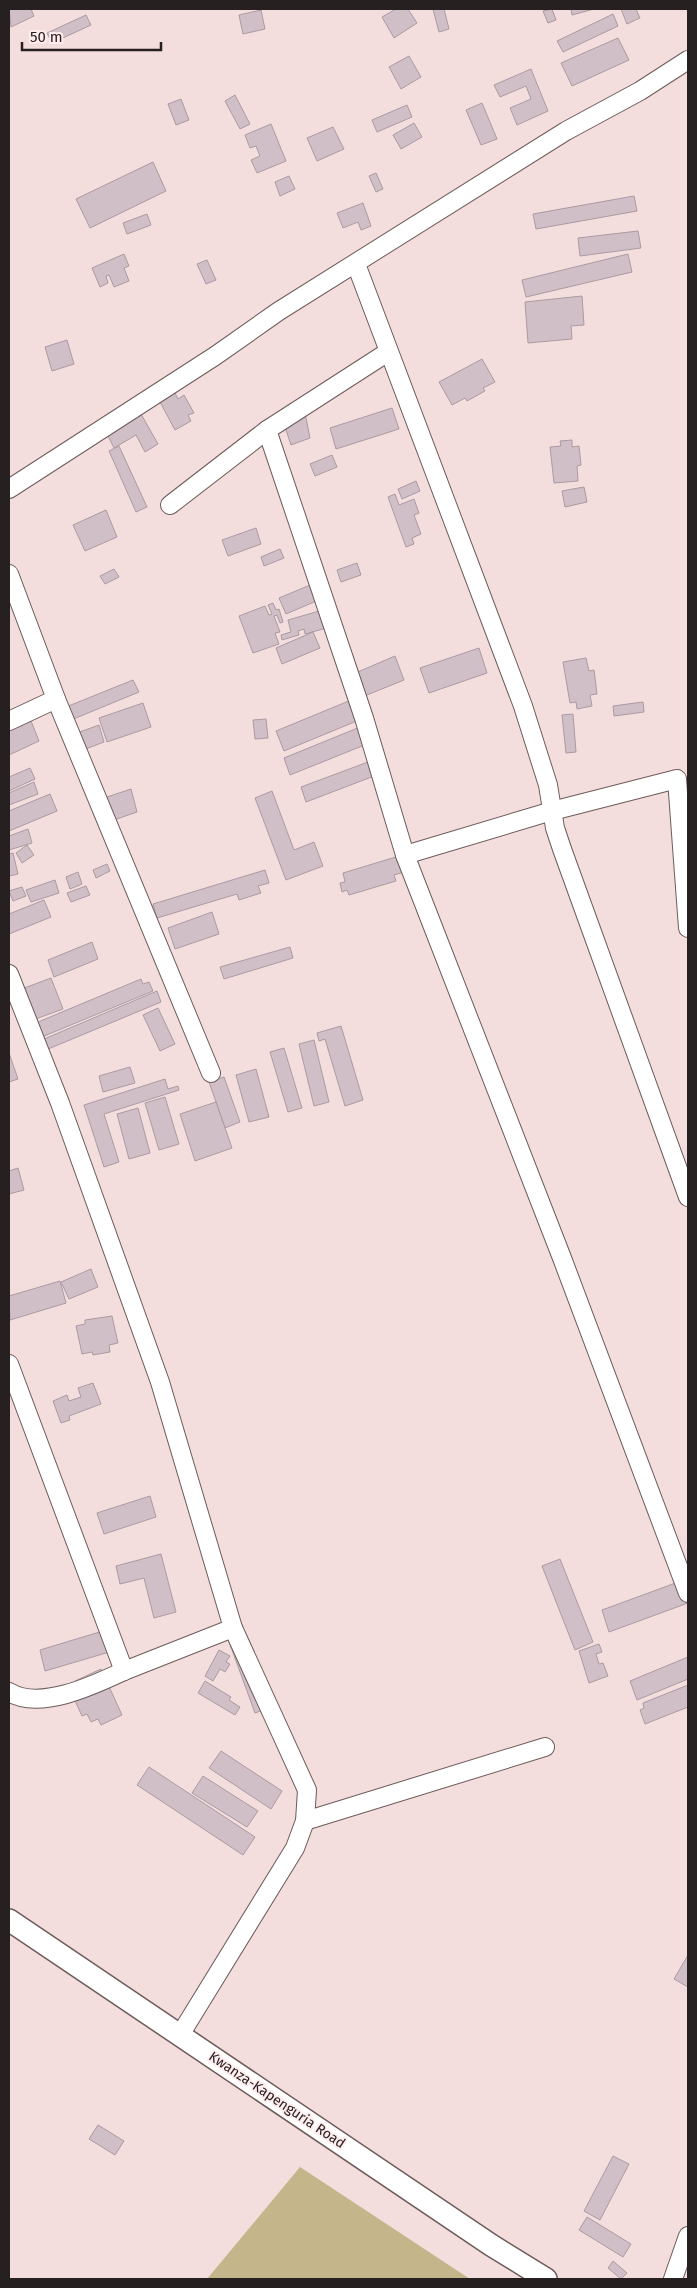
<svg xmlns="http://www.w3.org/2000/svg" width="697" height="2288" font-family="'Fira Sans',sans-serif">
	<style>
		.green { fill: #c5b58a }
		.building { fill: #d1bfc8; stroke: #ab9aa2 }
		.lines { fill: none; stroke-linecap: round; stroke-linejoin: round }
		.minor-casing { stroke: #6d5b5a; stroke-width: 20 }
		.tertiary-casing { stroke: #6d5b5a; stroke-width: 24 }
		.minor { stroke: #fff; stroke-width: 18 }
		.tertiary { stroke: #fff; stroke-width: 21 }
		.labels { text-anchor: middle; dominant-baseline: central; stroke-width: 4; stroke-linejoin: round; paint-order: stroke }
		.street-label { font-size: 14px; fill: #272020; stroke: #feedec }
	</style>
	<rect width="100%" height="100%" fill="#f3dedd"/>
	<!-- green -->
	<path class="green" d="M300,2167L470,2279H207Z"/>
	<!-- building -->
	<g class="building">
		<path d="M9,9H31L34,16L11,27Z"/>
		<path d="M396,9H408L417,23L394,38L382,17Z"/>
		<path d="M433,9H444L449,29L439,32Z"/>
		<path d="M552,9L556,20L548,23L543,11Z"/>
		<path d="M571,9H594L572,15Z"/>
		<path d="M621,9H636L640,18L627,24Z"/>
		<path d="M261,10L265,29L243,34L239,15Z"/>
		<path d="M613,14L618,26L563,52L557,41Z"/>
		<path d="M86,15L91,25L52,43L47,33Z"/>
		<path d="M618,38L629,60L572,86L561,63Z"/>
		<path d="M409,56L421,77L401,89L389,67Z"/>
		<path d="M531,69L548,111L517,125L510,108L531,99L526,86L500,97L494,85Z"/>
		<path d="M235,95L250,124L240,129L225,101Z"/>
		<path d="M181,99L189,120L176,125L168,104Z"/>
		<path d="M482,103L497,139L481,145L466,110Z"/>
		<path d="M407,105L412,117L377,132L372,120Z"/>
		<path d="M414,123L422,137L401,149L393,135Z"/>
		<path d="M271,124L286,161L257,173L251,160L260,156L256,146L250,148L245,135Z"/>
		<path d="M333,127L344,149L317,161L307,138Z"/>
		<path d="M153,162L166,191L90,228L76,199Z"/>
		<path d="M376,173L383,189L376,192L369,176Z"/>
		<path d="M289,176L295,189L280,196L275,182Z"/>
		<path d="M634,196L637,211L536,229L533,214Z"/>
		<path d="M363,203L371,226L361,230L358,222L343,228L337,213Z"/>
		<path d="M147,214L151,225L127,234L123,223Z"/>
		<path d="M638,231L641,248L580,256L578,238Z"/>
		<path d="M124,254L129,266L124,268L129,281L114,287L109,275L106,276L108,283L100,287L92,268Z"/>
		<path d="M628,254L632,272L526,297L522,280Z"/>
		<path d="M207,260L216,280L206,284L197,264Z"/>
		<path d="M582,296L584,325L571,326L572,339L528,343L525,302Z"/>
		<path d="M67,340L74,364L52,371L45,347Z"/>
		<path d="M482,359L495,382L483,388L485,391L467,401L465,398L452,405L439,382Z"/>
		<path d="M175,393L178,399L184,395L194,413L188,415L191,421L175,430L160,402Z"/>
		<path d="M392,408L399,429L336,449L330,428Z"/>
		<path d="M280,412L305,413L310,438L291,445Z"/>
		<path d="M141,414L158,444L145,452L136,435L114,448L107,434Z"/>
		<path d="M572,440V447L579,446L581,465L577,466L578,481L554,483L550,447L561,446L560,441Z"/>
		<path d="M119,446L147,507L136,512L109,451Z"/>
		<path d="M332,455L337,467L315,476L310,464Z"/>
		<path d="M416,481L420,491L402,499L398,489Z"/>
		<path d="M584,487L587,502L565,507L562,491Z"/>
		<path d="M395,494L399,505L414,499L419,513L414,515L421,534L412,538L414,544L406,547L388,497Z"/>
		<path d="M106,510L117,537L85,551L73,525Z"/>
		<path d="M256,528L261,544L228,556L222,540Z"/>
		<path d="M280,549L284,558L264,566L261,557Z"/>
		<path d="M357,563L361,575L341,582L337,570Z"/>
		<path d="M114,569L119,577L105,584L100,576Z"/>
		<path d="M315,583L321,599L286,614L279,598Z"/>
		<path d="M273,603L276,610L279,609L283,622L280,623L277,615L274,616L280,632L275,633L279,644L253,653L239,616L265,606L269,615L272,614L268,605Z"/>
		<path d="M326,609L330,627L305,634L304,629L298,631L299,635L282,640L281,635L291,632L288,620Z"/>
		<path d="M313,632L320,648L282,664L276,648Z"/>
		<path d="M479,648L487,673L429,693L420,668Z"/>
		<path d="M395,656L404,680L362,697L353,674Z"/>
		<path d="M586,658L589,671L594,670L597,694L590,695L592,706L577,709L576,702L570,703L563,662Z"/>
		<path d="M133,680L139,692L71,720L66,707Z"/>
		<path d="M356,698L364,718L284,751L276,731Z"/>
		<path d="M643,702L644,712L614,716L613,706Z"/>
		<path d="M143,703L151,727L107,742L99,718Z"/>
		<path d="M573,714L576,752L566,753L562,715Z"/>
		<path d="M266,719L268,738L255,739L253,720Z"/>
		<path d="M31,721L39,741L9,755V731Z"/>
		<path d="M99,725L104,742L83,750L77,733Z"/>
		<path d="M365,725L372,742L290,775L284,758Z"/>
		<path d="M376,759L382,773L306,802L301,787Z"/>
		<path d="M30,768L35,779L9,791V777Z"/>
		<path d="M34,782L38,794L9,805V793Z"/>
		<path d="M131,789L137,812L111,821L104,798Z"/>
		<path d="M272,791L294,850L314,842L323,866L286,880L255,798Z"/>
		<path d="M50,794L57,811L9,831V811Z"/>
		<path d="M28,829L32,843L9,850V836Z"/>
		<path d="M27,845L34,855L22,863L16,853Z"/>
		<path d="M13,853L18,874L9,876V854Z"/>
		<path d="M399,856L404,872L394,875L396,881L349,895L347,890L342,892L340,883L345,882L343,873Z"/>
		<path d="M107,864L110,871L96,878L93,870Z"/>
		<path d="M265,870L269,883L258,886L261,893L239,900L237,894L157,918L153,904Z"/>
		<path d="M78,872L82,884L70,889L66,877Z"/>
		<path d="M55,880L59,893L31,902L26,890Z"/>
		<path d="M86,886L90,895L71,902L67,893Z"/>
		<path d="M22,887L26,896L13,901L9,891Z"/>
		<path d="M44,900L51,917L9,934V914Z"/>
		<path d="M212,912L219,934L175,949L168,928Z"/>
		<path d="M92,942L98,959L54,977L48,960Z"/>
		<path d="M290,947L293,958L224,979L220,967Z"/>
		<path d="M51,978L63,1009L30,1021L19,990Z"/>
		<path d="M141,979L143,984L149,982L153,991L37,1039L31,1025Z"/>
		<path d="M157,991L161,1002L41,1052L37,1042Z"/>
		<path d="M158,1008L175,1044L160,1051L143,1015Z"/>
		<path d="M341,1026L363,1100L345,1106L325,1039L319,1041L317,1033Z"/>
		<path d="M314,1040L329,1102L314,1106L299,1044Z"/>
		<path d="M284,1048L302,1108L288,1112L270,1052Z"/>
		<path d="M9,1053L18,1079L9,1082Z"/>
		<path d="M130,1067L135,1083L103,1092L99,1076Z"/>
		<path d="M256,1069L269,1117L249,1122L236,1075Z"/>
		<path d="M224,1077L240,1122L225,1128L209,1082Z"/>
		<path d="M165,1079L168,1089L178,1086L179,1090L104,1114L119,1162L104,1167L84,1105Z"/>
		<path d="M165,1097L179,1144L159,1150L145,1103Z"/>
		<path d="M216,1102L232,1148L195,1161L180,1114Z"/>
		<path d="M138,1108L150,1153L129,1159L117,1114Z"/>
		<path d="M18,1168L24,1190L9,1194V1171Z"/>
		<path d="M91,1269L98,1287L69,1299L61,1282Z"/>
		<path d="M60,1281L66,1303L10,1320L9,1296Z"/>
		<path d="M112,1316L118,1343L109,1345L110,1352L93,1355L92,1352L82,1354L76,1326L85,1324V1320Z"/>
		<path d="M93,1383L101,1404L69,1416L70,1420L61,1423L53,1401L67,1395L69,1401L81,1397L78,1388Z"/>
		<path d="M150,1496L156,1517L104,1534L97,1513Z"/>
		<path d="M161,1554L176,1612L154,1618L144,1578L120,1584L116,1566Z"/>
		<path d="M560,1559L593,1642L575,1650L542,1566Z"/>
		<path d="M681,1581L688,1603L609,1632L602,1610Z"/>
		<path d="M116,1627L123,1648L45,1671L40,1650Z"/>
		<path d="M241,1634L269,1708L255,1713L228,1639Z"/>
		<path d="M599,1644L602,1652L596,1654L599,1664L603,1663L608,1676L589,1683L579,1651Z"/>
		<path d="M219,1650L230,1656L226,1662L230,1664L225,1672L220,1669L213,1681L205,1676Z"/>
		<path d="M688,1657V1679L637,1700L630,1681Z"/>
		<path d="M101,1669L122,1715L101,1725L98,1719L91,1722L87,1714L82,1716L72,1694L80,1691L75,1681Z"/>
		<path d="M205,1681L231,1697L229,1700L240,1707L235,1715L198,1693Z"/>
		<path d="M688,1685V1707L645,1724L640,1710L644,1708L643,1703Z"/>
		<path d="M221,1751L282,1791L271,1809L209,1768Z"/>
		<path d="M149,1767L255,1837L243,1855L137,1785Z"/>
		<path d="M203,1776L258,1811L247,1827L192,1793Z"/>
		<path d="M688,1955V1987L674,1979Z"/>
		<path d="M98,2125L124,2141L115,2155L89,2139Z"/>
		<path d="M613,2156L629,2164L600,2220L584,2211Z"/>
		<path d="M587,2217L631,2244L623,2257L579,2230Z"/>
		<path d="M613,2261L627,2273L621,2279L608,2268Z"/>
	</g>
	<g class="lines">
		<!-- minor casing -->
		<g class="minor-casing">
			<g id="minor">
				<path d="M356,264L523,706L548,785L555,828L562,849L688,1197"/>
				<path d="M388,352L267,430L364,718L405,855L562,1258L688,1593"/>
				<path d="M9,489L215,356L279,311L566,131L640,91L688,60"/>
				<path d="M170,505L267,430"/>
				<path d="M9,574L56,699L211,1073"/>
				<path d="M9,721L56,699"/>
				<path d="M405,855L552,811L677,779L688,928"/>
				<path d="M9,974L60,1103L160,1382L233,1628L307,1790L305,1821L295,1848L180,2035"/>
				<path d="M9,1364L124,1671L233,1628"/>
				<path d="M9,1692C40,1711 94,1685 124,1671"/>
				<path d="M305,1821L545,1747"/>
				<path d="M673,2279L688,2236"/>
			</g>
		</g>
		<!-- tertiary casing -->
		<g class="tertiary-casing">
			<path id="tertiary" d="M9,1920L491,2245L546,2279"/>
		</g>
		<!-- minor -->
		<use href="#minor" class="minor"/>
		<!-- tertiary -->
		<use href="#tertiary" class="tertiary"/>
	</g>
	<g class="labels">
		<!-- street labels -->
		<g class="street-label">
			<text transform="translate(277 2100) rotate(34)">Kwanza-Kapenguria Road</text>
		</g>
	</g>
	<!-- border -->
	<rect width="697" height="2288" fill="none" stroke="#272020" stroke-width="20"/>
	<!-- scale -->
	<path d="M22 42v8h139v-8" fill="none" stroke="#272020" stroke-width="2.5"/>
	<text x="30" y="42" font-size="15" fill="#272020" stroke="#feedec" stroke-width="4" paint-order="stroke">50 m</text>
</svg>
